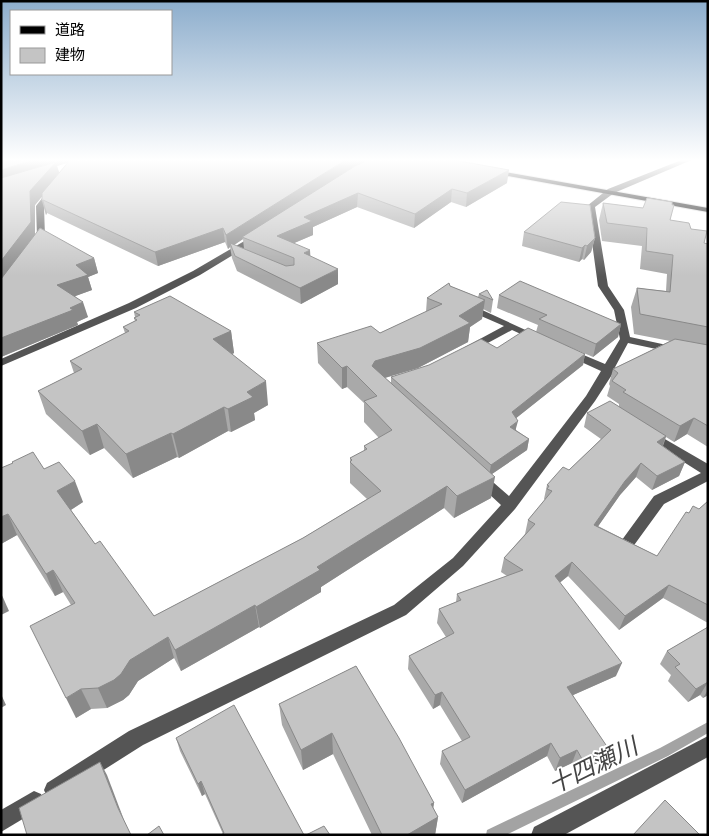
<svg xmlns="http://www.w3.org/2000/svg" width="709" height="836" font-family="Signika,'Noto Sans JP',sans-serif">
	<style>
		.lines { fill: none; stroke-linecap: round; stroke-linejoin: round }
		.stream { fill: #a3a3a3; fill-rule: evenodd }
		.major-casing { stroke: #dbdbdb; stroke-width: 2 }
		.minor { fill: #555; fill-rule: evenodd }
		.major { fill: #000; fill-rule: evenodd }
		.wall { fill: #a9a9a9; fill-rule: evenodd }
		.shaded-wall { fill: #898989 }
		.building { fill: #c4c4c4; stroke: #898989 }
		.labels { text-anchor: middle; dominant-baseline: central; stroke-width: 4; stroke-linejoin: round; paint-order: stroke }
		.near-water-label { font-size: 24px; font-style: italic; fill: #444; stroke: #fff }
	</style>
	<rect width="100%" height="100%" fill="#fff"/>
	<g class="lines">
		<!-- stream -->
		<path class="stream" d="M708,722V733L668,756L506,835H486L487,830L660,748Z"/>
		<!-- major casing -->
		<g class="major-casing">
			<path id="major" d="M488,169L708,208V212L491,173L487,171Z"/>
		</g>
		<!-- minor -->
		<g class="minor">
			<path d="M684,159H694L614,193L595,207L608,286L624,310L630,337L708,354V360L628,343L614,369L615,370L595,401L515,509L463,566L406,615L143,745L61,797L54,800L47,797L44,790L47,783L129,731L394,605L453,558L501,505L476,482L474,479L476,476H486L509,496L586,396L601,371L566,355L564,353L566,351H574L605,364L620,339L614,310L598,286L587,206L608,189Z"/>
			<path d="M50,188L57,190L44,206L45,237L39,246H33L32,244L37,237L36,206Z"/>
			<path d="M258,233L262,236L261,238L200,275L136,308L1,366V359L129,303L193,271Z"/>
			<path d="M469,304L543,338L538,341L534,340L512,330L473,351H465L463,349L465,347L504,326L465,309L464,307Z"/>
			<path d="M651,431L708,464V481L664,504L632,548L627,550L622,548L619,544L654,496L701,473L646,438L645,435Z"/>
			<path d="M708,736V757L564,835H531L534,827Z"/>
			<path d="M34,791L41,794L44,801L41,808L1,832V810Z"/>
		</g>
		<!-- major -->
		<use href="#major" class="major"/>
	</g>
	<!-- wall -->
	<g class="wall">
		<path d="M1,159L507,183L466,207L451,202L414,228L357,207L313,227V235L294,243L310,257L338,284L301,304L237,271L232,258L230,247L228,249L225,242L158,266L47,213L46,215L42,196L35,205V234L94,258L98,273L88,277L92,290L75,296L88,317L77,322L78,325L1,357ZM67,163L59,173L57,166ZM243,239L244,249L234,245Z"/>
		<path d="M603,203L643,208L672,205L670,220L691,229L704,243L708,244V447L687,434L674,442L666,437L663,446L685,462L679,476L652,490L636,477L620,495L598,526L657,556L689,513L699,509L708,501V623L663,598L619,630L568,576L559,583L616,676L573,695L602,761L577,772L572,763L555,771L547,756L462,803L440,764L442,751L462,741L440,705L433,709L408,669L409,656L446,637L437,623L439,609L456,602L457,594L507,576L501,572L504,558L525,534L528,520L544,501L545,500L544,499L547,485L569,470L601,439L584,427L587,413L619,407V404L607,396L610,386L609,384L613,369L670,341L634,334L631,307L637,288L666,291L667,274L640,269L642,246L602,241L599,220Z"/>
		<path d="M524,232L595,238L591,252L584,260L582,259L579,262L522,246Z"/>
		<path d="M450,286L478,297L479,294L493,300L491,313L483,309L482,319L470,327L468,342L418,368L385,378L391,383V377L497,348L536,332L538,325L497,308L499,295L621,324L618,337L593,357L537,333L585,354L583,365L516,418V430L529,439L527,450L492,474L491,498L454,518L444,508L321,587V592L260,628L259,627L181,671L174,658L138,681L129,695L123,700L107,708L91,709L76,718L71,605L63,592L55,596L17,535L1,544V468L44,469L83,502L71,510L95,544L154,616L303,538L367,499L350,483V458L364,451V446L379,438L364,422V403L347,387L342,389L318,363L317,343L380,333L426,312L427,298Z"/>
		<path d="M134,312L231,331L234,353L232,354L268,405L254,413L255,420L231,432L228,431L179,458L177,457L133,478L104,448L90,455L46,414L38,391L74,373L70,361L125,333L123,327L135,321L134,318L135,317Z"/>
		<path d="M708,627V695L703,698L700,695L688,702L668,681L671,675L660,664L667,651Z"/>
		<path d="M356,666L434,803L433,808L438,817L435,835H372L333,754L303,770L282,725L279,704Z"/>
		<path d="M176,738L304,835L223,834L205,794L202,796L180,751Z"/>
	</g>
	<!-- shaded-wall -->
	<g class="shaded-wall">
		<path d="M37,159H72L69,162L57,166L60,175L35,205V236L1,282V170Z"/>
		<path d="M347,159H378L242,237L243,239L231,247L230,243V247L228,249L226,235Z"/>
		<path d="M509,170L507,183L466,207L467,193Z"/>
		<path d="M452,189L451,202L414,228L415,214Z"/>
		<path d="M358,193L357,207L313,227V235L278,250L277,236L304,217Z"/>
		<path d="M43,200L47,213L46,215L42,201Z"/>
		<path d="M223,228L225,242L158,266L155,252Z"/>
		<path d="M595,238L591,252L584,260L587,246Z"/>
		<path d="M585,245L582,259L579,262L582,248Z"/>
		<path d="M310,250L311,265L304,253Z"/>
		<path d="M94,258L98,273L88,277L92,290L62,301L57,285L76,265Z"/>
		<path d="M338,269V284L301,304L300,288Z"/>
		<path d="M485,300L482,319L470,327L468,342L418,368L374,381L372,366L375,361L459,316Z"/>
		<path d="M83,302L88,317L77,322L78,325L1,357V338Z"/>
		<path d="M621,324L618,337L593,357L596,344Z"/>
		<path d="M231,331L234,353L216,362L213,339Z"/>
		<path d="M585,354L583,365L510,423L512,412Z"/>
		<path d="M347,366V387L342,389V368Z"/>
		<path d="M266,381L268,405L254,413L255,420L231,432L228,409L247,392Z"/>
		<path d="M224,407L228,431L179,458L173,434Z"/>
		<path d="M694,418L687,434L674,442L680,426Z"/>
		<path d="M518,421L515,432L510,427Z"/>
		<path d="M97,424L104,448L90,455L82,431Z"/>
		<path d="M171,433L177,457L133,478L126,454Z"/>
		<path d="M666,436L661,450L657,442Z"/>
		<path d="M529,439L527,450L489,476L491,465Z"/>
		<path d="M685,462L679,476L652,490L657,476Z"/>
		<path d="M641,463L636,477L620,495L590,538L594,525L625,481Z"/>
		<path d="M495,477L491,498L454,518L457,496Z"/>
		<path d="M75,481L83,502L66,513L57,491Z"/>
		<path d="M447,486L444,508L321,587V592L260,628L256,607L317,567Z"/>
		<path d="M8,514L17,535L1,544V517Z"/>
		<path d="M572,562L568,576L551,590L555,576Z"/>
		<path d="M53,570L63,592L55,596L46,574Z"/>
		<path d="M669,585L663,598L619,630L625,616Z"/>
		<path d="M1,593L9,611L1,615Z"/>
		<path d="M255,605L259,627L181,671L175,650Z"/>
		<path d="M168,637L174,658L138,681L129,695L123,700L107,708L98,688L130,660Z"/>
		<path d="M622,663L616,676L562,700L567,687Z"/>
		<path d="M708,682L700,695L688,702L696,689Z"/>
		<path d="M81,689L91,709L76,718L66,698Z"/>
		<path d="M708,690V695L703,698Z"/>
		<path d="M442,692L440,705L433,709L435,695Z"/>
		<path d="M1,694L6,705L1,708Z"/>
		<path d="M332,733L333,754L303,770L301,750Z"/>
		<path d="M551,743L547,756L462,803L465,790Z"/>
		<path d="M608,748L602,761L577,772L582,759Z"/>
		<path d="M577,750L572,763L555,771L560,758Z"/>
		<path d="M100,762L107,775L124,820L118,808Z"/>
		<path d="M201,781L205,794L202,796L198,784Z"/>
		<path d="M434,803L431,821L438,817L435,835H407L431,804Z"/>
	</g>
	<!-- building -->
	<g class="building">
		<path d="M1,159H37L1,170Z"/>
		<path d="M71,159H347L226,235L223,228L155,252L43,200L42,201V193Z"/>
		<path d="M371,159H448L509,170L467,193L452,189L415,214L358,193L304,217L312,221L277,236L310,250L304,253L338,269L300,288L235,256L230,243L286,266L294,265V258L242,237L355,166Z"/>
		<path d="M56,162L30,191L31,222L1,261V178Z"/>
		<path d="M647,198L672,202V205H674L670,220L689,223L691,229L707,231L704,243L708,244V327L640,314L637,288L670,292L673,255L646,251L647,228L607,223L603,203L643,208Z"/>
		<path d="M561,202L590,205L595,238L587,246L585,245L582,248L524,232Z"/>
		<path d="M40,228L94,258L76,265L88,275L57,285L83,302L70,308L73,310L1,338V279Z"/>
		<path d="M520,281L621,324L596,344L539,319L547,315L499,295Z"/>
		<path d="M449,283L450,286L485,300L459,316L470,323L420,348L375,361L372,366L495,477L457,496L447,486L317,567L320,570L256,607L255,605L175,650L168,637L130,660L121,674L114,680L98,688L81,689L66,698L30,626L75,603L53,570L46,574L8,514L1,517V468L13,463L12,462L33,452L44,469L59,462L75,481L57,491L95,544L100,541L154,616L303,538L381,491L350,462L352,460L350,458L367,449L364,446L392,430L364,401L377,396L347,366L342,368L317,343L371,326L380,333L442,304L427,298Z"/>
		<path d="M487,290L493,300L479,294Z"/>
		<path d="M170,296L231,331L213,339L266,381L247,392L253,397L228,409L224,407L173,434L171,433L126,454L97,424L82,431L38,391L82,369L70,361L129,331L123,327L137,320L134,318L140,315L134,312Z"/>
		<path d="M528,328L585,354L512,412L518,421L510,427L529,439L491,465L391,377L429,365L481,339L497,348Z"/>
		<path d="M675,339L708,345V426L694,418L680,426L623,392L626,390L612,381L618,373L613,369Z"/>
		<path d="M610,401L666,436L657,442L685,462L657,476L641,463L625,481L594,525L657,556L686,512L689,513L693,506L699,509L708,501V605L669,585L625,616L572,562L555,576L622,663L567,687L608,748L582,759L577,750L560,758L551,743L465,790L442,751L470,737L442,692L435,695L409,656L454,633L439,609L461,600L457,594L523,570L504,558L535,524L528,520L552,491L547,489L549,486L547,485L563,467L569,470L611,430L587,413Z"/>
		<path d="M708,627V682L696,689L675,667L680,664L667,651Z"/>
		<path d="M356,666L399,738L434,803L431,804L438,817L407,835H382L332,733L301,750L279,704Z"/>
		<path d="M234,705L304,835H221L224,833L201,781L198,784L176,738Z"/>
		<path d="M100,762L118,808L131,835H27L19,808Z"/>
		<path d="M665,800L700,835H633Z"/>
		<path d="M159,826L164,835H147Z"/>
		<path d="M324,826L330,835H306Z"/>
	</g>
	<!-- sky -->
	<linearGradient id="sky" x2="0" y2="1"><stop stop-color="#8cadcc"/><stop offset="0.58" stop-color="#fff"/><stop offset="1" stop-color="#fff" stop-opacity="0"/></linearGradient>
	<rect width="709" height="276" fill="url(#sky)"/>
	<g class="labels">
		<!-- near-water labels -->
		<g class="near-water-label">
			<text transform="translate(593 766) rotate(-26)">十四瀬川</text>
		</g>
	</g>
	<!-- border -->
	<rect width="709" height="836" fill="none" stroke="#000000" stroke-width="5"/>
	<!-- legend -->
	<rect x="10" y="10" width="162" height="65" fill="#ffffff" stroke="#999999"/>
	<rect x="20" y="26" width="25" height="8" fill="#000000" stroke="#999999"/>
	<text x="55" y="35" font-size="15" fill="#000000">道路</text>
	<rect x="20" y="48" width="25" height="15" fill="#c4c4c4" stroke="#999999"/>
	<text x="55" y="60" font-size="15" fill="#000000">建物</text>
</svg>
